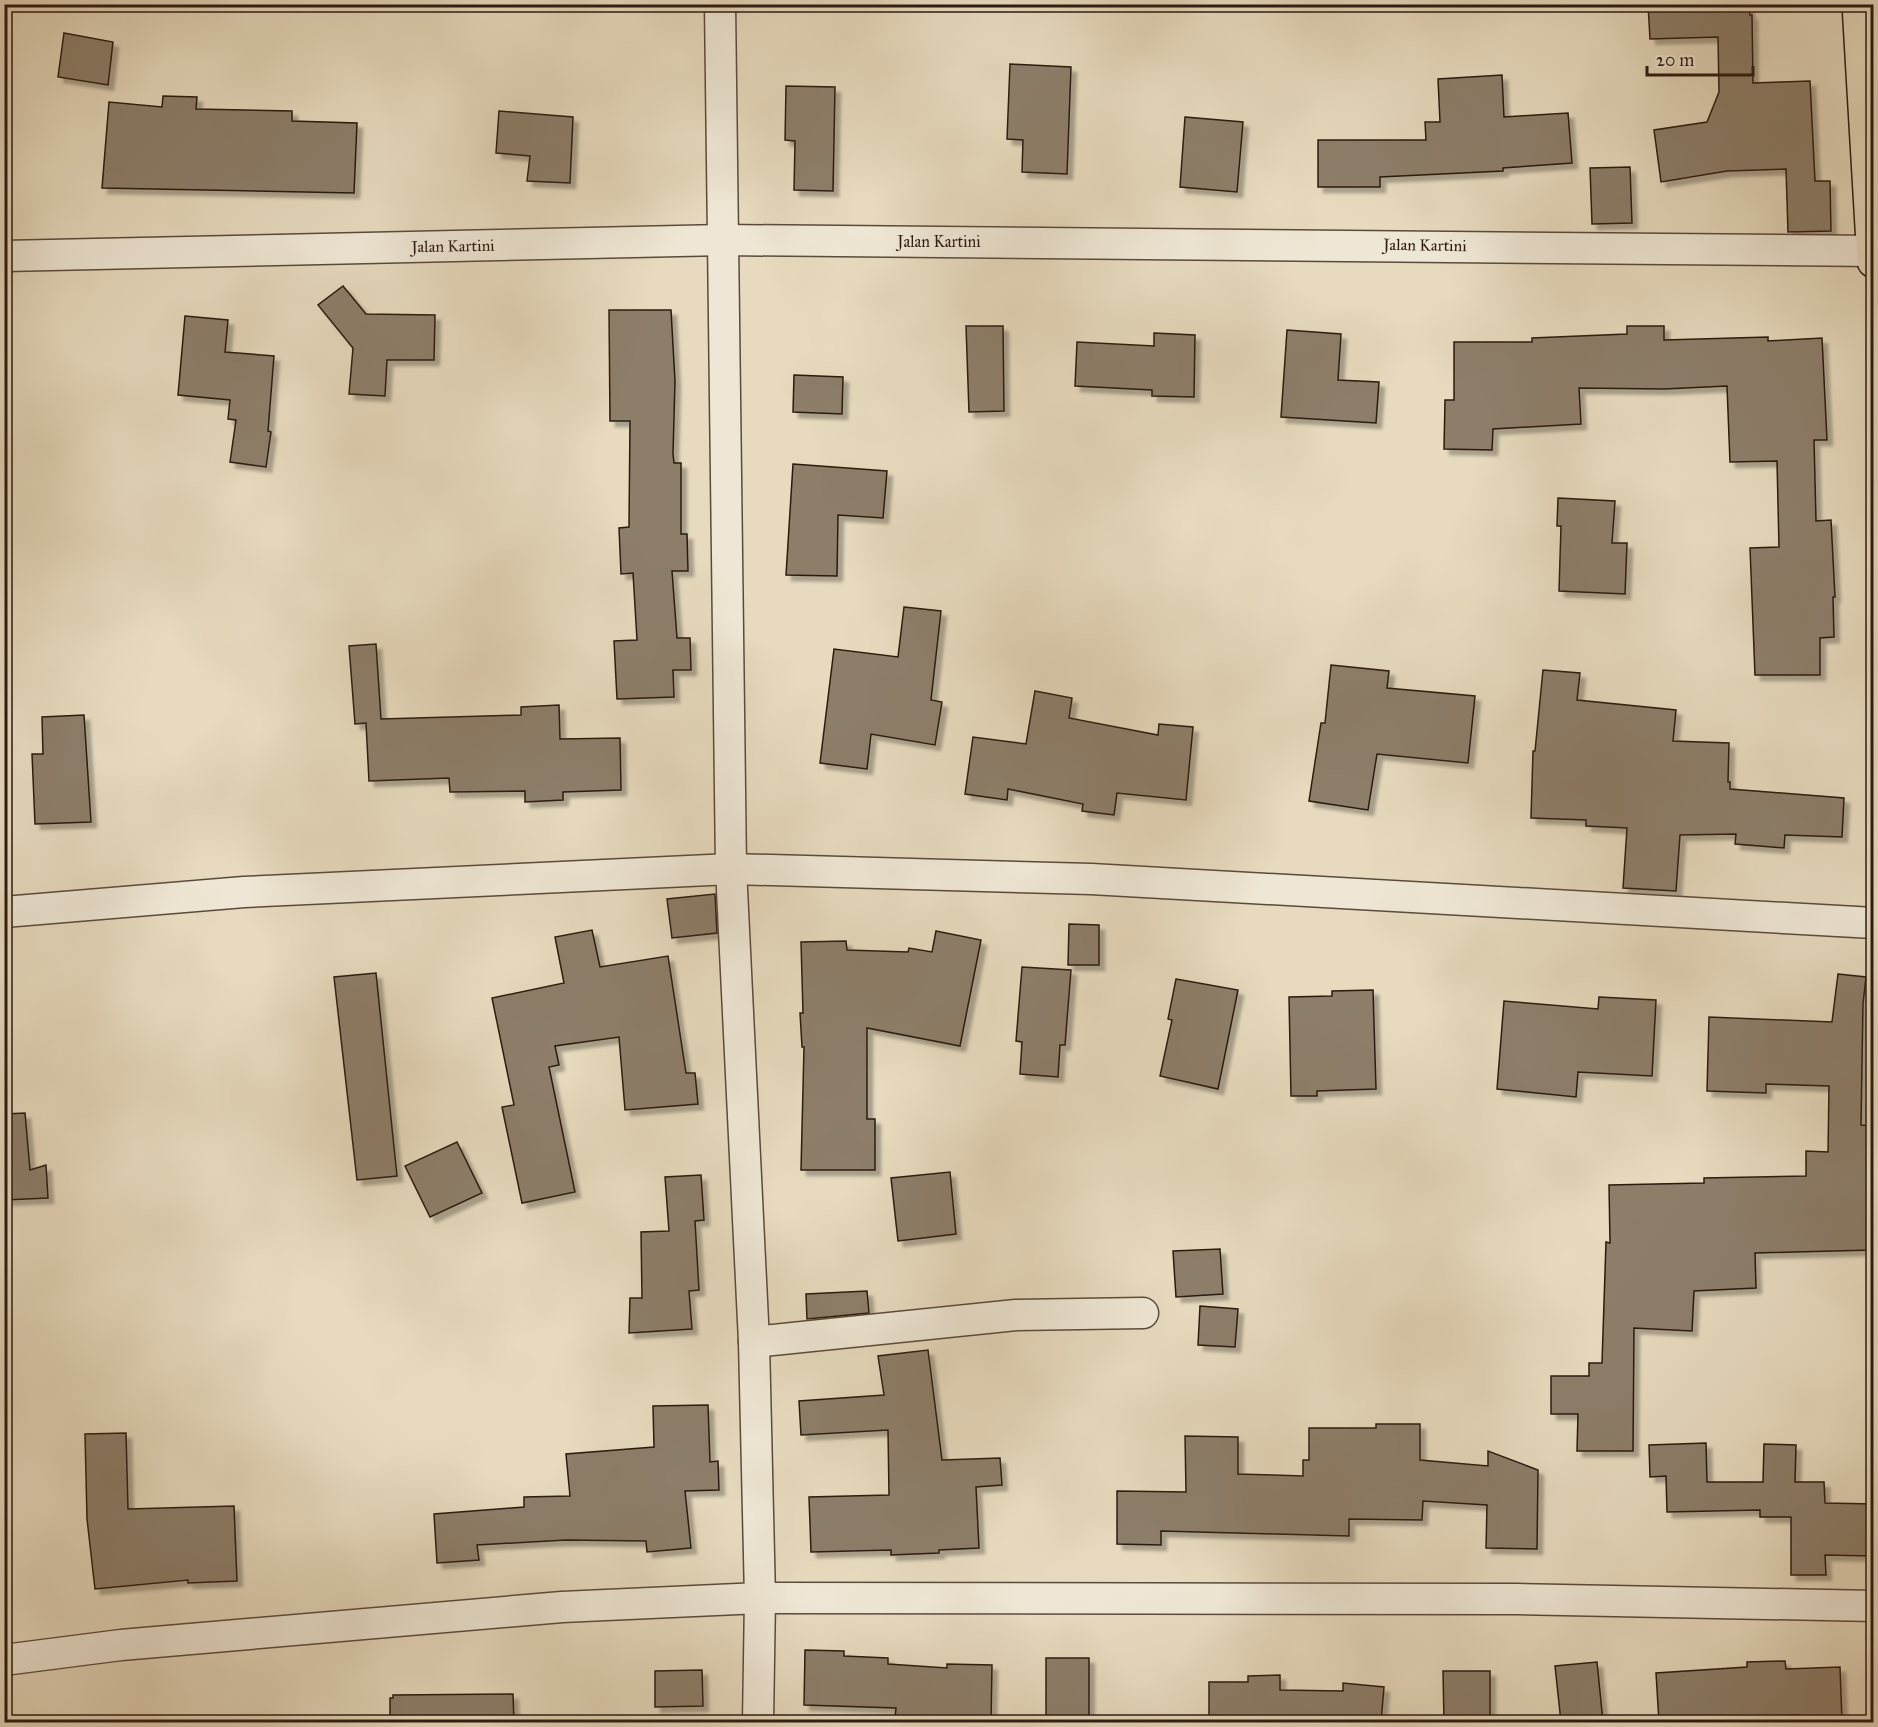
<svg xmlns="http://www.w3.org/2000/svg" width="1878" height="1727" font-family="'IM FELL Great Primer',serif">
	<style>
		.building { fill: #8d7e6b; stroke: #2c1a11; stroke-width: 1.5; filter: url(#shadow) }
		.lines { fill: none; stroke-linecap: round; stroke-linejoin: round }
		.street-casing { stroke: #5b4a3c; stroke-width: 33 }
		.primary-casing { stroke: #2c1a11; stroke-width: 36 }
		.street { stroke: #efe7d5; stroke-width: 30 }
		.primary { stroke: #e7dabe; stroke-width: 33 }
		.labels { text-anchor: middle; dominant-baseline: central; stroke-width: 4.5; stroke-linejoin: round; paint-order: stroke }
		.street-label { font-size: 16px; fill: #2c1a11; stroke: #efe7d5 }
	</style>
	<defs>
		<filter id="shadow"><feDropShadow dx="5.5" dy="5.5" stdDeviation="1.5" flood-color="#0004"/></filter>
	</defs>
	<rect width="100%" height="100%" fill="#e7dabe"/>
	<filter id="stains"><feTurbulence type="fractalNoise" baseFrequency=".00333" numOctaves="4"/><feColorMatrix values="0 0 0 0 .2 0 0 0 0 .09 0 0 0 0 .02 0 0 0 .5 -.17"/></filter>
	<radialGradient id="worn" r=".72"><stop offset=".6" stop-color="#630" stop-opacity="0"/><stop offset="1" stop-color="#630" stop-opacity=".3"/></radialGradient>
	<!-- building -->
	<g class="building">
		<path d="M1648,4H1748L1750,15H1752L1753,83L1810,81L1815,181H1830L1831,231L1788,232L1786,169L1727,171L1661,182L1654,130L1707,122L1719,92L1718,37L1650,39Z"/>
		<path d="M64,33L113,42L108,85L58,77Z"/>
		<path d="M1010,64L1071,67L1067,174L1022,172L1023,140L1007,139Z"/>
		<path d="M1502,75L1504,117L1568,113L1572,163L1503,168V171L1380,177V187H1318V140H1426L1425,122H1440L1438,79Z"/>
		<path d="M786,86L835,87L833,191L794,190L795,141L785,140Z"/>
		<path d="M163,96L197,97L196,109L292,111V121L357,123L354,193L102,188L109,102L162,107Z"/>
		<path d="M499,111L573,117L570,183L527,181L530,156L496,153Z"/>
		<path d="M1185,117L1243,122L1237,192L1180,187Z"/>
		<path d="M1630,167L1632,223L1592,224L1590,168Z"/>
		<path d="M343,286L366,314L435,315L434,360H387L385,396L349,394L353,348L318,305Z"/>
		<path d="M609,310H671L675,381L673,454L674,463H681V534H687L688,571H672L677,638H690L691,670H673L674,697L617,699L614,641L637,640L633,573L621,574L619,528L629,527L630,421H610Z"/>
		<path d="M185,316L228,320L225,352L274,356L268,431L271,432L266,467L230,462L236,420L228,419L230,400L178,395Z"/>
		<path d="M966,326H1003L1004,411L969,412Z"/>
		<path d="M1627,326H1664V340L1768,337V341L1822,338L1827,440H1814L1816,521L1831,520L1835,597H1833L1834,637L1820,638V675H1755L1750,548L1779,547L1777,461L1730,462L1727,386L1664,389L1579,388L1581,424L1493,429L1492,450L1444,449L1445,400H1454V342H1532V338L1627,334Z"/>
		<path d="M1287,330L1341,334L1338,380L1379,382L1376,423L1281,417Z"/>
		<path d="M1154,333L1195,335L1194,397L1152,396V390L1075,386L1077,342L1154,346Z"/>
		<path d="M794,375L843,377L842,414L793,412Z"/>
		<path d="M793,464L887,471L883,518L838,515L837,576L786,575Z"/>
		<path d="M1558,498L1615,501L1612,543H1627L1625,594L1559,591L1561,526H1557Z"/>
		<path d="M904,607L941,611L931,700L942,702L935,745L871,734L867,769L820,763L834,649L898,657Z"/>
		<path d="M376,644L381,719L521,715V707L559,705L560,739L620,738L621,790L563,792V800L525,802V791L450,792L449,778L369,781L366,723L355,724L349,646Z"/>
		<path d="M1331,665L1389,671L1387,688L1475,696L1468,763L1377,754L1368,810L1309,801L1321,723H1325Z"/>
		<path d="M1543,670L1580,673L1577,700L1676,710L1673,741L1729,743L1728,782H1730V789L1844,798L1842,837L1785,835L1784,848L1735,844L1736,834L1680,835L1676,891L1623,888L1627,828L1586,826V820L1531,818L1533,751H1535Z"/>
		<path d="M1035,691L1072,698L1069,718L1158,735L1159,724L1193,727L1186,800L1117,793L1114,815L1082,811L1083,804L1008,789L1007,800L965,794L973,737L1026,744Z"/>
		<path d="M84,715L91,822L35,824L32,754H43L42,717Z"/>
		<path d="M715,894L717,933L672,938L667,899Z"/>
		<path d="M1069,924L1099,925V965H1068Z"/>
		<path d="M592,930L600,967L668,956L686,1073H695L698,1104L625,1110L619,1037L555,1046L559,1065L549,1067L575,1192L522,1203L502,1107L514,1105L492,998L564,983L555,937Z"/>
		<path d="M936,931L981,940L960,1046L867,1028V1119H875V1170H801L804,1047H802L800,1013H803L801,942L846,941L847,950L908,952L909,948L932,952Z"/>
		<path d="M1022,967L1071,970L1065,1045H1060L1058,1077L1020,1074L1022,1042L1016,1041Z"/>
		<path d="M376,973L397,1176L357,1180L334,977Z"/>
		<path d="M1838,974L1866,977L1863,1004L1861,1125L1874,1126V1186H1870L1872,1250L1755,1253L1756,1288L1694,1291L1692,1331L1634,1328L1633,1451H1577L1578,1414H1551V1376H1589V1363H1602L1606,1242L1610,1243L1609,1185L1704,1183V1178L1806,1176V1151L1828,1152L1829,1086L1766,1084V1093L1707,1091L1709,1017L1832,1022Z"/>
		<path d="M1176,979L1238,990L1218,1089L1160,1076L1172,1020L1168,1019Z"/>
		<path d="M1373,990L1376,1089L1317,1091V1096H1291L1289,997L1332,996V991Z"/>
		<path d="M1599,997L1656,1000L1652,1076L1578,1072L1576,1097L1497,1089L1504,1001L1598,1009Z"/>
		<path d="M25,1113L30,1170L46,1165L48,1198L4,1200V1114Z"/>
		<path d="M457,1142L482,1193L430,1217L405,1166Z"/>
		<path d="M950,1172L956,1234L898,1241L891,1178Z"/>
		<path d="M701,1175L704,1220L695,1221L699,1290L689,1291L692,1329L629,1333L630,1298H642L641,1232L669,1231L665,1177Z"/>
		<path d="M1220,1249L1223,1294L1176,1297L1173,1251Z"/>
		<path d="M867,1291L869,1313L807,1319L806,1294Z"/>
		<path d="M1200,1306L1238,1309L1235,1347L1198,1345Z"/>
		<path d="M928,1350L942,1460L1000,1458L1002,1485L976,1487L979,1548L939,1550V1553L891,1555V1550L811,1552L809,1497L889,1495L888,1430L801,1435L799,1401L884,1395L878,1356Z"/>
		<path d="M708,1405L710,1462L718,1461L719,1490L685,1491L691,1548L647,1552L646,1541L566,1540L477,1545L479,1560L437,1563L434,1514L524,1507V1497L570,1496L566,1454L654,1447L653,1406Z"/>
		<path d="M1376,1424H1420V1460L1488,1466V1451L1538,1470L1537,1549L1486,1548L1487,1505L1423,1501L1422,1520L1349,1519V1536L1161,1531V1545L1117,1544V1491L1186,1492L1185,1436L1238,1437V1474L1303,1476V1460H1309V1428H1376Z"/>
		<path d="M126,1433L128,1509L234,1506L237,1581L188,1583V1580L95,1589L87,1519L85,1434Z"/>
		<path d="M1706,1443L1707,1482H1763L1764,1444L1796,1445L1795,1482H1824L1825,1503L1874,1504V1556L1825,1555L1826,1575H1791V1517H1760V1510L1667,1512L1666,1476L1650,1477L1649,1445Z"/>
		<path d="M805,1650L844,1651V1656L888,1658V1664L947,1668V1664L992,1665L991,1722L895,1718L896,1708L804,1705Z"/>
		<rect x="1046" y="1658" width="43" height="64"/>
		<path d="M1785,1661L1786,1669L1840,1667L1842,1722H1801L1800,1715L1701,1718L1702,1722H1659L1656,1673L1747,1667V1662Z"/>
		<path d="M1597,1662L1603,1722H1561L1555,1666Z"/>
		<path d="M702,1670L703,1706L655,1707V1671Z"/>
		<path d="M1443,1671H1490V1722H1444Z"/>
		<path d="M1280,1675V1690L1343,1691V1683L1384,1687L1381,1722H1209V1682H1248V1676Z"/>
		<path d="M513,1694L514,1722H390V1698H393V1695Z"/>
	</g>
	<g class="lines">
		<!-- street casing -->
		<g class="street-casing">
			<g id="street">
				<path d="M720,4L731,869L754,1342L760,1598L758,1722"/>
				<path d="M4,256L724,240L1874,251"/>
				<path d="M4,912L244,892L731,869L1091,879L1874,923"/>
				<path d="M754,1342L1016,1315L1143,1313"/>
				<path d="M4,1660L121,1645L562,1607L760,1598L1517,1599L1874,1606"/>
			</g>
		</g>
		<!-- primary casing -->
		<g class="primary-casing">
			<path id="primary" d="M1859,4L1874,261"/>
		</g>
		<!-- street -->
		<use href="#street" class="street"/>
		<!-- primary -->
		<use href="#primary" class="primary"/>
	</g>
	<g class="labels">
		<!-- street labels -->
		<g class="street-label">
			<text x="939" y="241">Jalan Kartini</text>
			<text transform="translate(1425 245) rotate(1)">Jalan Kartini</text>
			<text transform="translate(453 246) rotate(-1)">Jalan Kartini</text>
		</g>
	</g>
	<!-- margin -->
	<rect width="1878" height="1727" fill="none" stroke="#e7dabe" stroke-width="24"/>
	<rect x="6" y="6" width="1866" height="1715" fill="none" stroke="#2c1a11" stroke-width="3"/>
	<rect x="12" y="12" width="1854" height="1703" fill="none" stroke="#2c1a11" stroke-width="1.5"/>
	<!-- scale -->
	<path d="M1647 66v9h106v-9" fill="none" stroke="#2c1a11" stroke-width="3"/>
	<text x="1656" y="66" font-size="18" fill="#2c1a11" stroke="#efe7d5" stroke-width="4.5" paint-order="stroke">20 m</text>
	<rect width="100%" height="100%" filter="url(#stains)"/>
	<rect width="100%" height="100%" fill="url(#worn)"/>
</svg>
